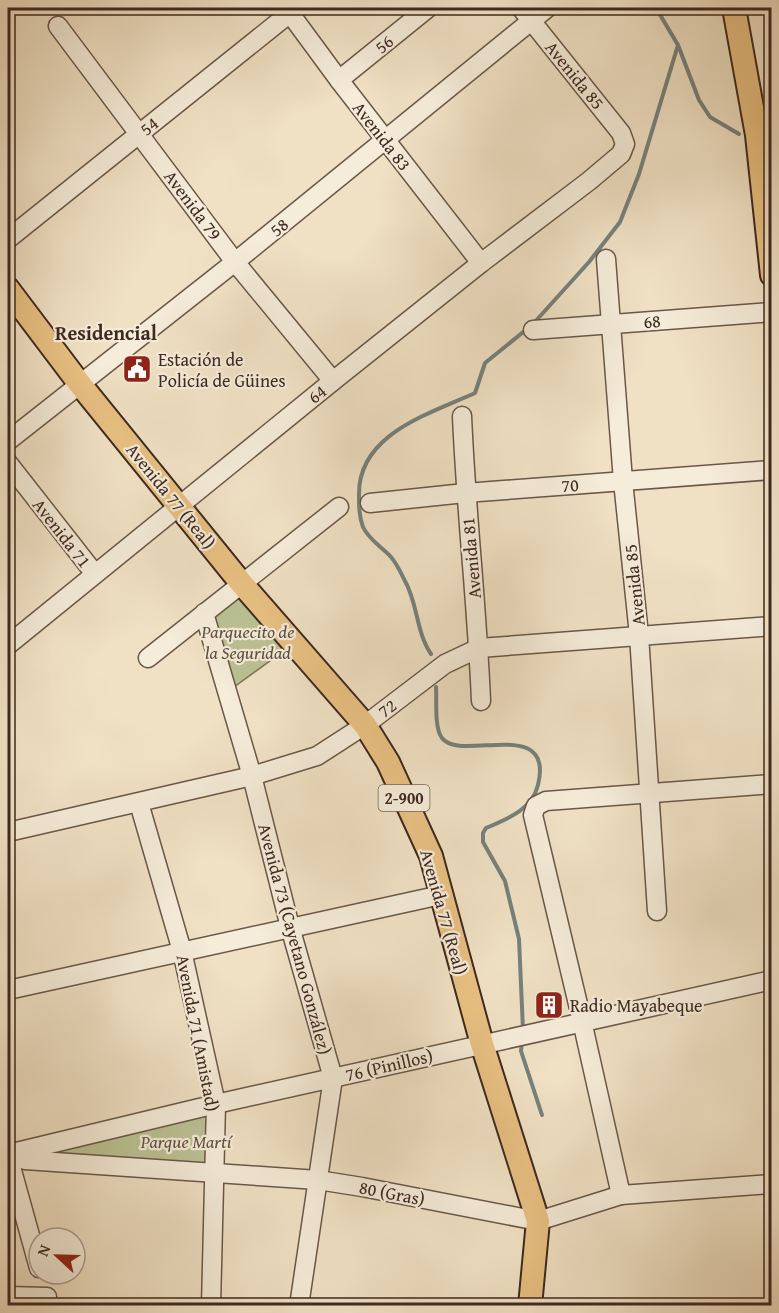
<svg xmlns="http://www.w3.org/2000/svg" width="779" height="1313" font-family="'Gentium Book Plus',serif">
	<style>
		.green { fill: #bac294; stroke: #7c765a; stroke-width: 1.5 }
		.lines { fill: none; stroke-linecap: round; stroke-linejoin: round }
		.stream { stroke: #76817c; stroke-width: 4 }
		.minor-casing { stroke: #6a574a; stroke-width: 21 }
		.major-casing { stroke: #3e2921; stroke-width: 26 }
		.minor { stroke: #f5ecd9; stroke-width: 18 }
		.major { stroke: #e8c082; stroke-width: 22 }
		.labels { text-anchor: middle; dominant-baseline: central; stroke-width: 4.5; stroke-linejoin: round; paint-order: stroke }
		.shield { fill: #f5ecd9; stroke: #756458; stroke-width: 1.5 }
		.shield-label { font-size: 16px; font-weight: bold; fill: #3e2921 }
		.street-label { font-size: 18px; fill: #3e2921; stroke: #f5ecd9 }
		.poi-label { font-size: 18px; fill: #3e2921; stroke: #f5ecd9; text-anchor: start }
		.park-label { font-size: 18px; font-style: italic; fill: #5d4f3e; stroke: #f5ecd9 }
		.neighbourhood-label { font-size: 20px; font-weight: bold; fill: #3e2921; stroke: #f5ecd9 }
	</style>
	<rect width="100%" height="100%" fill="#f0e1c4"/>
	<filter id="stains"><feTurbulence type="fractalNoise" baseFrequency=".00333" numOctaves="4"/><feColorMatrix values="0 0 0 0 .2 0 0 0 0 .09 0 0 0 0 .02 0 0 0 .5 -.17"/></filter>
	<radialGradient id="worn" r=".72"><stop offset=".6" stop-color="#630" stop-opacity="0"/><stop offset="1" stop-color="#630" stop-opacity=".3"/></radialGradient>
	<!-- green -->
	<g class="green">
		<path d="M244,593L289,647L234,687L209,616Z"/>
		<path d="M209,1114L208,1164L40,1156L38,1150Z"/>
	</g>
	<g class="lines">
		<!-- stream -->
		<g class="stream">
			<path d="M656,8L678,45L699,100L710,117L739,134"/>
			<path d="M533,324L589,262L620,222L639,174L678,45"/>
			<path d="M431,654C416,632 418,604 405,581C401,573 397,564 391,557C382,547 369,540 363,527C359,516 359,506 359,495C358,434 429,414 475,393L485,363L527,329"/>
			<path d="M436,687C437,700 434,728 442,738C460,763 555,715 538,785C532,810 507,819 486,828L483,833V842L505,881L519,939L523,1030"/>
			<path d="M522,1041L521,1051L542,1115"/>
		</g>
		<!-- minor casing -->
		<g class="minor-casing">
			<g id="minor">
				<path d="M286,8L339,80L481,263"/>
				<path d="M58,26L235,262L333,381"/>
				<path d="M339,80L428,8"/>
				<path d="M8,239L290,13"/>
				<path d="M606,259L623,481L639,635L657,911"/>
				<path d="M533,330L772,312"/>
				<path d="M462,416C466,511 477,605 481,701"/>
				<path d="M8,441L235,262L547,8"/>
				<path d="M8,463L95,574"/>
				<path d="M370,503L465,493L772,470"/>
				<path d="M204,613L252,776L290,927L333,1078L299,1306"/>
				<path d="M8,645L333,381L481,263L589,181L621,154L625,144L621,133L521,8"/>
				<path d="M148,658L339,507"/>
				<path d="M139,803L182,951L216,1104L211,1306"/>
				<path d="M8,832L252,776L317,756L365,725L445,664L479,648L772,626"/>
				<path d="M8,990L441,895"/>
				<path d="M8,1154L216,1104L772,980"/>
				<path d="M8,1156L39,1268"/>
				<path d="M12,1156L25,1160L318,1180L362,1187L538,1221L621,1195L772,1184"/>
				<path d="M621,1195L582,1021L533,815L536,806L546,801L772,784"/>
				<path d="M8,1296L47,1297"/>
			</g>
		</g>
		<!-- major casing -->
		<g class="major-casing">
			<g id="major">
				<path d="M734,8L757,135L772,275"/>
				<path d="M8,289L79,383L242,584L365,725L388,762L431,856L482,1044L538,1221L530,1306"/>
			</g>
		</g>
		<!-- minor -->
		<use href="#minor" class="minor"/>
		<!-- major -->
		<use href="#major" class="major"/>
	</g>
	<!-- icons -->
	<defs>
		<g id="civic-square" transform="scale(1.5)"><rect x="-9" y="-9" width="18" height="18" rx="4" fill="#8f2418" stroke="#f5ecd9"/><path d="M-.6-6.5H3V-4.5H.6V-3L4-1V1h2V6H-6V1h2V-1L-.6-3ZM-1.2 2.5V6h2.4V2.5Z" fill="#fff"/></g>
		<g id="building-square" transform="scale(1.5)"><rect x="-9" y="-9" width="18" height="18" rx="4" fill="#8f2418" stroke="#f5ecd9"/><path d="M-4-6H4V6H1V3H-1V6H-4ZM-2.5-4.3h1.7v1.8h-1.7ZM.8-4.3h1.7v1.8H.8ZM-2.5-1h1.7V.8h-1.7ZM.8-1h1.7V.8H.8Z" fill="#fff"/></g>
	</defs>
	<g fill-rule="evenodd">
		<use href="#civic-square" x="137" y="369"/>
		<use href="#building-square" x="549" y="1005"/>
	</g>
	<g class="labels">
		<!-- shield labels -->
		<rect class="shield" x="378.5" y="785" width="51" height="26" rx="4.5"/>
		<g class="shield-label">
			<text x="404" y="798">2-900</text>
		</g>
		<!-- street labels -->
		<g class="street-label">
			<text transform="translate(384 44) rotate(-39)">56</text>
			<text transform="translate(575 75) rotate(51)">Avenida 85</text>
			<text transform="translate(149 126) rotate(-39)">54</text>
			<text transform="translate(382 136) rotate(52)">Avenida 83</text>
			<text transform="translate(193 205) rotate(53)">Avenida 79</text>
			<text transform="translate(279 227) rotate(-39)">58</text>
			<text transform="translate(652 321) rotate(-5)">68</text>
			<text transform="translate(317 394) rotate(-39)">64</text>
			<text transform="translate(570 485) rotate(-4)">70</text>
			<text transform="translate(171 496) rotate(51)">Avenida 77 (Real)</text>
			<text transform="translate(62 533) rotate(52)">Avenida 71</text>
			<text transform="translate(471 558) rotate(-95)">Avenida 81</text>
			<text transform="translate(634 585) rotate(-96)">Avenida 85</text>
			<text transform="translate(387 708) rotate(-37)">72</text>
			<text transform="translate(444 912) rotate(74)">Avenida 77 (Real)</text>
			<text transform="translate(295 939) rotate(75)">Avenida 73 (Cayetano González)</text>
			<text transform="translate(198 1033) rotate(79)">Avenida 71 (Amistad)</text>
			<text transform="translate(389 1065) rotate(-13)">76 (Pinillos)</text>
			<text transform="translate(392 1193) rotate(11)">80 (Gras)</text>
		</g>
		<!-- poi labels -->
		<g class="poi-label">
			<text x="158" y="359">Estación de<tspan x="158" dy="21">Policía de Güines</tspan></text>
			<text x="570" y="1005">Radio Mayabeque</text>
		</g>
		<!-- park labels -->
		<g class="park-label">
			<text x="248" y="631">Parquecito de<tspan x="248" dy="21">la Seguridad</tspan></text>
			<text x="186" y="1141">Parque Martí</text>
		</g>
		<!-- neighbourhood labels -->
		<g class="neighbourhood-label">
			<text x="106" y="332">Residencial</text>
		</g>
	</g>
	<!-- margin -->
	<rect width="779" height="1313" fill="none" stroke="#f0e1c4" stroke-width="30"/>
	<rect x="9" y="9" width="761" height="1295" fill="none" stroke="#3e2921" stroke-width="3"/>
	<rect x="15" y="15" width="749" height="1283" fill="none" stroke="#3e2921" stroke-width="1.5"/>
	<!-- north arrow -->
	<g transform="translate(57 1256) rotate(292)"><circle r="28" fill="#f5ecd9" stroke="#ac9e8f" stroke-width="1.5"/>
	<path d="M0-4.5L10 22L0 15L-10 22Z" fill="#8f2418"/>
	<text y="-9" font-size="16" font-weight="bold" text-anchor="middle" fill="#3e2921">N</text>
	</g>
	<rect width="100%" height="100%" filter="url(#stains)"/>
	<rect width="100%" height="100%" fill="url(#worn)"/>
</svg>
